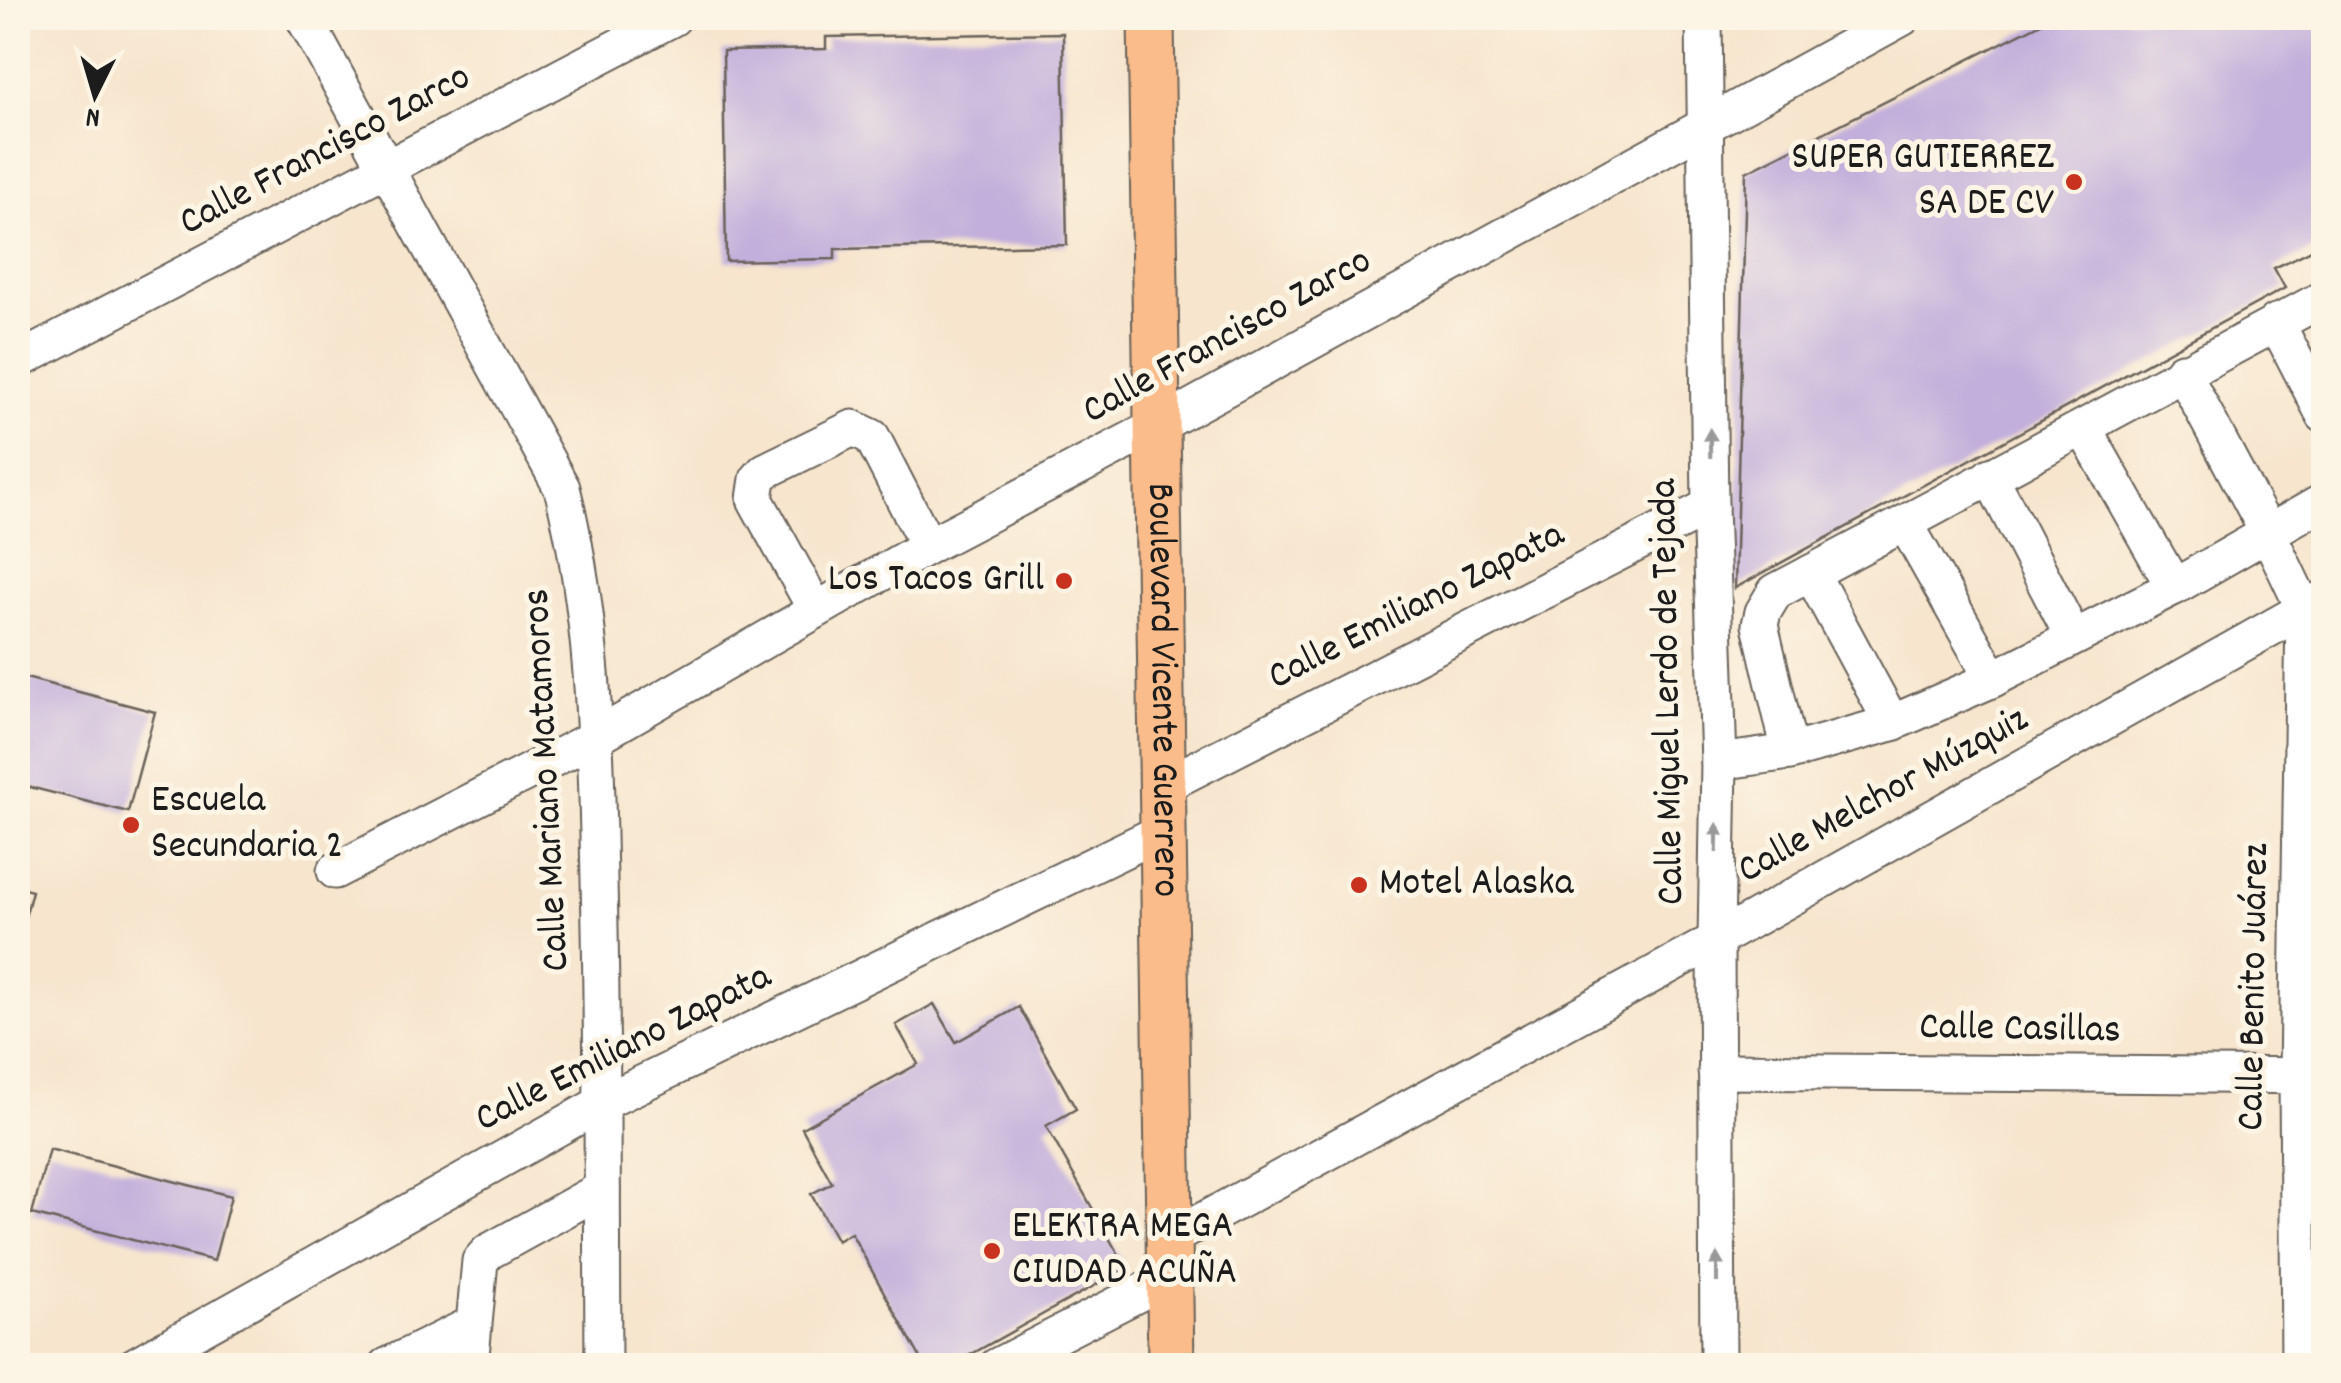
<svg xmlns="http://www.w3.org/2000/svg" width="2341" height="1383" font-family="Dekko,sans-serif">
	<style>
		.building { fill: #c2afdb }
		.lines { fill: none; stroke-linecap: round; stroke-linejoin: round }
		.minor-casing { stroke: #69625a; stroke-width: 39 }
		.major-casing { stroke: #69625a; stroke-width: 49 }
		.minor { stroke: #fff; stroke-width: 35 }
		.major { stroke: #f9bc8a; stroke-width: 45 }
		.oneway { fill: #999 }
		.poi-dot { fill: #c8321e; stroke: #fcf5e5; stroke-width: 4 }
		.labels { text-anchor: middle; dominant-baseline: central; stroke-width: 10; stroke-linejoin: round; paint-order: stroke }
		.street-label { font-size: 40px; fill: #1c1c1c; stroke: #fcf5e5 }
		.poi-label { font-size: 40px; fill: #1c1c1c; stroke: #fcf5e5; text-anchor: start }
	</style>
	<rect width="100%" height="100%" fill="#fcf5e5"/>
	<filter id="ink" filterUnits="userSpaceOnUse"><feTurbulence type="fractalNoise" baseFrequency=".01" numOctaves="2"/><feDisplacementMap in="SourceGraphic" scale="20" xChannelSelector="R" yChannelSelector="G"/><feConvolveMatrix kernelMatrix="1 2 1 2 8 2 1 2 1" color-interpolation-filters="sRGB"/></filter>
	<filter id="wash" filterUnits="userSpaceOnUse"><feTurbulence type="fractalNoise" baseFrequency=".0048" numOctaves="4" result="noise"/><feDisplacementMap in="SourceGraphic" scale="40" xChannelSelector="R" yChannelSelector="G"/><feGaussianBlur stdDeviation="2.25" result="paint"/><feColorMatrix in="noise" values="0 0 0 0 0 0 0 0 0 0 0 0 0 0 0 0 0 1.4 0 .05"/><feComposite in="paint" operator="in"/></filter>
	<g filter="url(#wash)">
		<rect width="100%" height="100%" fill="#f7e5cd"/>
		<g id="blocks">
			<!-- building -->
			<g class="building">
				<path d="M2051,18H2324V244L2274,268L2285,288L1735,588L1746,172Z"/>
				<path d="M1063,33L1067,245L835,249V259L726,261L723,51L826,49V37Z"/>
				<path d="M18,676L155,712L128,812L18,784Z"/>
				<path d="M18,887L32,891L19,940H18Z"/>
				<path d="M934,1004L956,1042L1019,1007L1076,1109L1046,1126L1126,1268L950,1366H925L851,1233L837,1241L811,1194L832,1183L802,1128L918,1064L896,1025Z"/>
				<path d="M49,1149L231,1196L214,1261L32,1214Z"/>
			</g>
		</g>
	</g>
	<g filter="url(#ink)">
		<use href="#blocks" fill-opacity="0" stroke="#69625a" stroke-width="2.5"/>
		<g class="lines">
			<!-- minor casing -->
			<g class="minor-casing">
				<g id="minor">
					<path d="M304,18L562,488C595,620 596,745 599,880C603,1042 602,1203 603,1366"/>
					<path d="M1704,18L1710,506L1719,762L1716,940L1718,1366"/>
					<path d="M2324,298L1905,523L1993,679L2174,587L2324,501"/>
					<path d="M2276,322L2324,415"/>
					<path d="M18,361L673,18"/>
					<path d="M2182,371L2267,531L2304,609L2297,1076L2299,1366"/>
					<path d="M2084,429L2174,587"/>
					<path d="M1990,476L2073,637"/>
					<path d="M1811,573L1892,723"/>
					<path d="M816,610L755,499L758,479L765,471L853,428L872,437L928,546"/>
					<path d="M1790,752L1760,625L1763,612L1775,592L1905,523"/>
					<path d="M1719,762L1790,752L1892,723L1993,679"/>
					<path d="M1163,786L1710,506"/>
					<path d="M335,871L596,737L928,546L1157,426L1902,18"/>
					<path d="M1716,1071L2324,1076"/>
					<path d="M1169,1239L1716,940L2324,598"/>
					<path d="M134,1366L604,1102L1163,831"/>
					<path d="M387,1366L473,1324"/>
					<path d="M470,1366L480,1261L488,1252L602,1189"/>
					<path d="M997,1366L1169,1278"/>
				</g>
			</g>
			<!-- major casing -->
			<g class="major-casing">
				<g id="major">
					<path id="s1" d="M1151,18L1171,1366"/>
				</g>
			</g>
			<!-- minor -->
			<use href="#minor" class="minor"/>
			<!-- major -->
			<use href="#major" class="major"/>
		</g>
		<!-- one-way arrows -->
		<defs><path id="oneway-solid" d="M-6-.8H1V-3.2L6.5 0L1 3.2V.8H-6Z" transform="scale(2.5)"/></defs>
		<g class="oneway">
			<use href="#oneway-solid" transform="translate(1710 443) rotate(-91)"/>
			<use href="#oneway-solid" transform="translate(1717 838) rotate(-89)"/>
			<use href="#oneway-solid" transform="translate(1717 1268) rotate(-90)"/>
		</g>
	</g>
	<!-- markers -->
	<g class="poi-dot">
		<circle cx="2074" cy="182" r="10"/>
		<circle cx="1064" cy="581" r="10"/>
		<circle cx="131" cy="825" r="10"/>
		<circle cx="1359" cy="885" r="10"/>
		<circle cx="992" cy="1251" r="10"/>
	</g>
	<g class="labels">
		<!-- street labels -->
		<g class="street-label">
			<text transform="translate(326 152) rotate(-28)">Calle Francisco Zarco</text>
			<text transform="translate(1228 338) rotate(-29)">Calle Francisco Zarco</text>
			<text transform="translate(1417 608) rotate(-27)">Calle Emiliano Zapata</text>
			<text stroke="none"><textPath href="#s1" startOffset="672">Boulevard Vicente Guerrero</textPath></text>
			<text transform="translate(1670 692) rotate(-91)">Calle Miguel Lerdo de Tejada</text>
			<text transform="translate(549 780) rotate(-93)">Calle Mariano Matamoros</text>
			<text transform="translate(1884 797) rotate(-29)">Calle Melchor Múzquiz</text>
			<text transform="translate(2256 987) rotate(-89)">Calle Benito Juárez</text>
			<text transform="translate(2020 1031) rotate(1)">Calle Casillas</text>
			<text transform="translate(624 1050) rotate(-27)">Calle Emiliano Zapata</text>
		</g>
		<!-- poi labels -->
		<g class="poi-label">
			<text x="2054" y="159" text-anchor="end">SUPER GUTIERREZ<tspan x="2054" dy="46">SA DE CV</tspan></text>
			<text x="1044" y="581" text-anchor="end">Los Tacos Grill</text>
			<text x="151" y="802">Escuela<tspan x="151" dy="46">Secundaria 2</tspan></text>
			<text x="1379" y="885">Motel Alaska</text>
			<text x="1012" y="1228">ELEKTRA MEGA<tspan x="1012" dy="46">CIUDAD ACUÑA</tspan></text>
		</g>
	</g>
	<!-- margin -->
	<rect width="2341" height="1383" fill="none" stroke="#fcf5e5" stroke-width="60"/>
	<!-- north arrow -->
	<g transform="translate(95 95) rotate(185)" stroke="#fcf5e5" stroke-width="8" paint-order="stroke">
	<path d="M0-8L18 38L0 25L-18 38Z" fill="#1c1c1c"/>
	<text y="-15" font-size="28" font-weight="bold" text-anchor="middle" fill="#1c1c1c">N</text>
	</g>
</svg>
